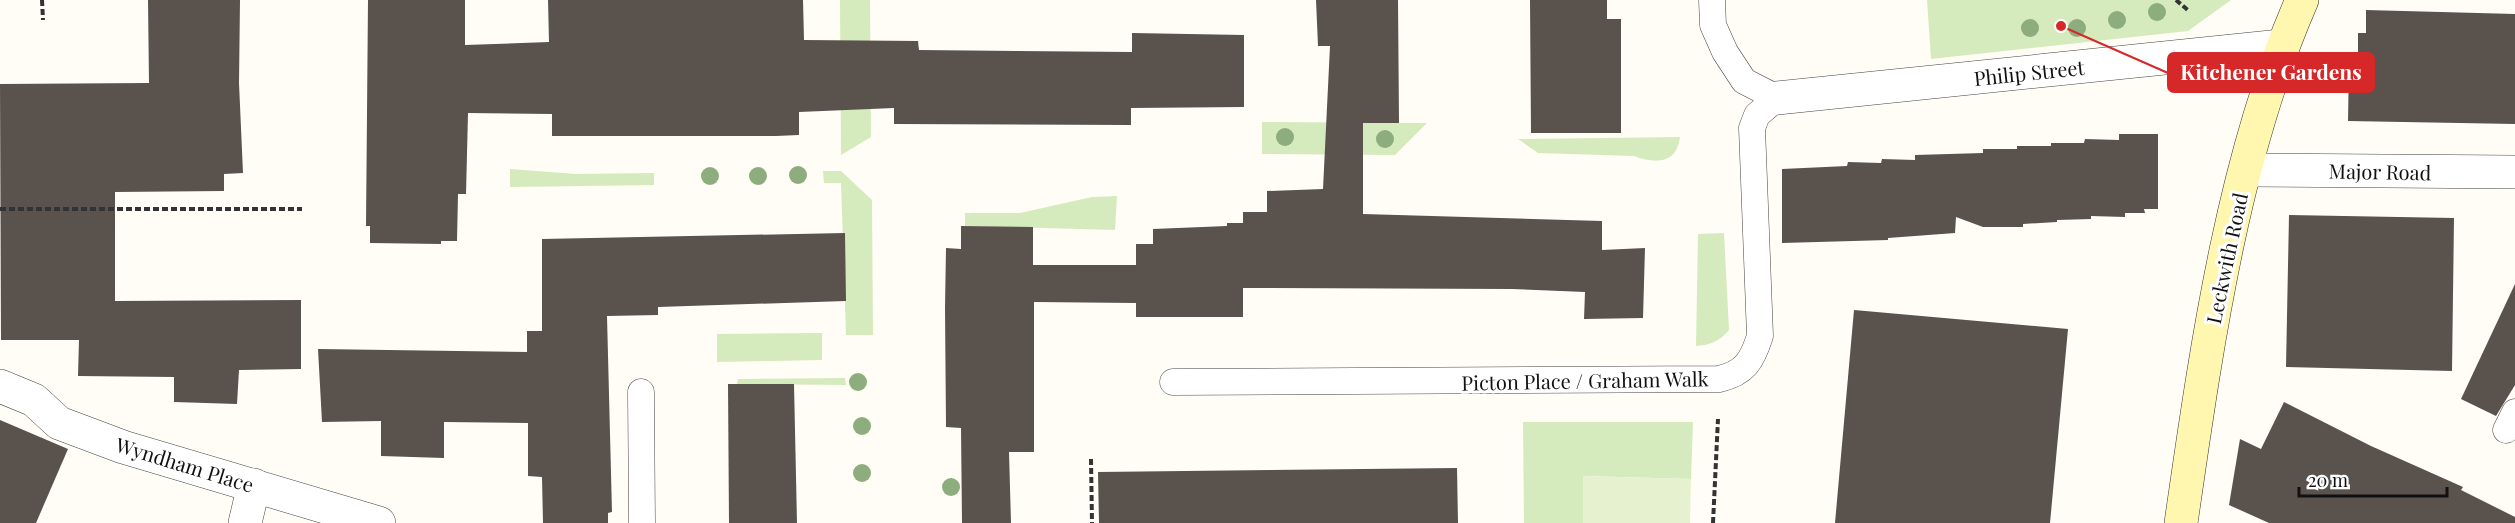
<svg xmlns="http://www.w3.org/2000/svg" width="2515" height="523" font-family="'Playfair Display',serif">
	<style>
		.green { fill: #d5ebbd }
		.pitch { fill: #e6f2cf }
		.building { fill: #5a524d }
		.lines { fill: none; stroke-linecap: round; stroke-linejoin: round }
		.lane-casing { stroke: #444; stroke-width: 27 }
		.street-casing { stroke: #444; stroke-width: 34 }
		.secondary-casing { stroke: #333; stroke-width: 34 }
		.path { stroke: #333; stroke-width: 4; stroke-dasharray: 6 3; stroke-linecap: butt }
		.lane { stroke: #fff; stroke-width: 26 }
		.street { stroke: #fff; stroke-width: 33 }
		.secondary { stroke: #fff6b0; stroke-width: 33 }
		.tree { fill: #8dad7f }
		.labels { text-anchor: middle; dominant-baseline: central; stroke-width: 6; stroke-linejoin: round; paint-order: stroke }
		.street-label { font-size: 20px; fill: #111; stroke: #fff }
		.leader { fill: none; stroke: #d62828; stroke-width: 2 }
		.callout-dot { fill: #d62828; stroke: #fff; stroke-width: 2 }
		.callout { fill: #d62828; stroke: #d62828; stroke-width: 2 }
		.callout-label { font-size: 21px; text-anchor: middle; font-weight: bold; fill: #fff }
	</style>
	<rect width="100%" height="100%" fill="#fffdf5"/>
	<!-- green -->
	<g class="green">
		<path d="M840,0H870L871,137L841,155Z"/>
		<path d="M1927,0H2231L2188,31L1931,59Z"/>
		<path d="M1262,122L1427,123L1395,155L1262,154Z"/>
		<path d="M1680,137C1677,164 1655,164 1634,156L1538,153L1518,139Z"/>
		<path d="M510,169L576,174L654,173V185L510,187Z"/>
		<path d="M823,171H841L872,200L873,335H846L841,183H824Z"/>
		<path d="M1117,196L1115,230L965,226V213H1020L1092,197Z"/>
		<path d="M1724,233L1729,330C1720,341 1710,345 1696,346L1698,234Z"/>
		<path d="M822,333V360L717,362V334Z"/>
		<path d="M845,378L846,385L737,384L738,379Z"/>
		<path d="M1523,422H1693L1691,479L1584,476L1583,523H1524Z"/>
	</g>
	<!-- pitch -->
	<path class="pitch" d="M1583,476L1691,479L1690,523H1583Z"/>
	<!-- building -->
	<g class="building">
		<path d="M148,0H240L239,83L243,173L224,174V191L115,192V301L301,300V369L239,370L237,404L174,402V377L78,376L79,340H1L0,84L149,83Z"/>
		<path d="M368,0H465V45L549,42L548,0H803L804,40L918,41L919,50L1132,52V33L1244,35V107L1131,108V125L894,124V108L799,112V135L776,136H552V114L468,113L466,194H458L457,241H441V244L370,243V226H366Z"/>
		<path d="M1316,0H1398L1399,123H1363V214L1602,221V250L1645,248L1643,318L1584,319L1585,292L1512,289L1243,288V317H1136V303L1034,302V452H1009L1011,523H962L961,428L946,427L945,308L946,248L961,249V226L1033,227V265H1136V244H1153V229L1227,226V223H1243V212H1267V191L1323,189L1330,46H1318Z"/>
		<path d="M1530,0H1607V19H1621V133H1531Z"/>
		<path d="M2366,10L2515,14V124L2348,121L2349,61H2358V33H2366Z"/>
		<path d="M2119,134H2158V209H2144L2145,213H2125V217L2091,216V219L2057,220V222L2023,224V227H1983L1956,217L1955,233L1888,238V240L1782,243V169L1847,166L1848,162L1881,163L1882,159L1915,160V155L1983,153V149H2017V146H2051V143H2084L2085,139L2119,140Z"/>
		<path d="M2289,215L2454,218L2452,371L2286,367Z"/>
		<path d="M845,233L846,301L658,307V315L607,316L612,512L608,513V523H543L542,477L528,476V423L444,422V458L381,456V421L322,422L318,349L527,352V331H542V239Z"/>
		<path d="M2515,284V385L2496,416L2461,399Z"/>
		<path d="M1854,310L2068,329L2050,523H1835Z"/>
		<path d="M728,384H794L797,523H729Z"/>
		<path d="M2284,402L2371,446L2463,487L2461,490L2515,517V523H2269L2229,505L2240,439L2261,449Z"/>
		<path d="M0,420L68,449L36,523H0Z"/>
		<path d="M1457,468L1458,523H1099L1098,472Z"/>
	</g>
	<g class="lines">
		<!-- lane casing -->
		<g class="lane-casing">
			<g id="lane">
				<path d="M1173,382L1719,379C1745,373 1752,361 1760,336L1752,128L1757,115L1777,98L1744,81L1725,52L1713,25L1712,0"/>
				<path d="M641,392L642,523"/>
				<path d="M2506,430L2515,412"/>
			</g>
		</g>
		<!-- street casing -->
		<g class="street-casing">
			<g id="street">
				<path d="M1777,98L2281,46"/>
				<path d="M2246,170L2515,172"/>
				<path d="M0,386L34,400L59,423L123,447L379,523"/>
				<path d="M245,523L254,485"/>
			</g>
		</g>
		<!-- secondary casing -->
		<g class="secondary-casing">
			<path id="secondary" d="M2181,523C2206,351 2232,160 2302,0"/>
		</g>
		<!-- path -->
		<g class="path">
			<path d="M42,0L43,20"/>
			<path d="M2176,0L2189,11"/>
			<path d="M0,209H302"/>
			<path d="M1091,459L1092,523"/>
			<path d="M1713,523L1718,419"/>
		</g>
		<!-- lane -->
		<use href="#lane" class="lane"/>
		<!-- street -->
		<use href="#street" class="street"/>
		<!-- secondary -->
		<use href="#secondary" class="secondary"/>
	</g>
	<!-- trees -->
	<g class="tree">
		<circle cx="2157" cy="12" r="9"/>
		<circle cx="2117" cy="20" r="9"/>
		<circle cx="2030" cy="28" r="9"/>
		<circle cx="2077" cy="28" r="9"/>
		<circle cx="1285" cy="137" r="9"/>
		<circle cx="1385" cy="139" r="9"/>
		<circle cx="798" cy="175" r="9"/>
		<circle cx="710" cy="176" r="9"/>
		<circle cx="758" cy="176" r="9"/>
		<circle cx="858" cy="382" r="9"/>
		<circle cx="862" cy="426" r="9"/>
		<circle cx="862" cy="473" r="9"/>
		<circle cx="951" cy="487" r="9"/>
	</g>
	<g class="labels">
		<!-- street labels -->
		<g class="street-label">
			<text transform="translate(2029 72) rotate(-6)">Philip Street</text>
			<text transform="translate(2380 171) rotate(1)">Major Road</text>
			<text transform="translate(2226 258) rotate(-78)">Leckwith Road</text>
			<text transform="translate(1585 380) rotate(-1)">Picton Place / Graham Walk</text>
			<text transform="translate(185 464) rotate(17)">Wyndham Place</text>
		</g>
	</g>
	<!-- callouts -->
	<path class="leader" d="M2061 26L2168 73"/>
	<circle class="callout-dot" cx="2061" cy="26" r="6"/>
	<rect class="callout" x="2168" y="53" width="206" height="39" rx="6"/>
	<g class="callout-label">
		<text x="2271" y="80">Kitchener Gardens</text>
	</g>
	<!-- scale -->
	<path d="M2299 487v9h148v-9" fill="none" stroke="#111111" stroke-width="3"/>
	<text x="2308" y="487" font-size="18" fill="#111111" stroke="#ffffff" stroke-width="4.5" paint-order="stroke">20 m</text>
</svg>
